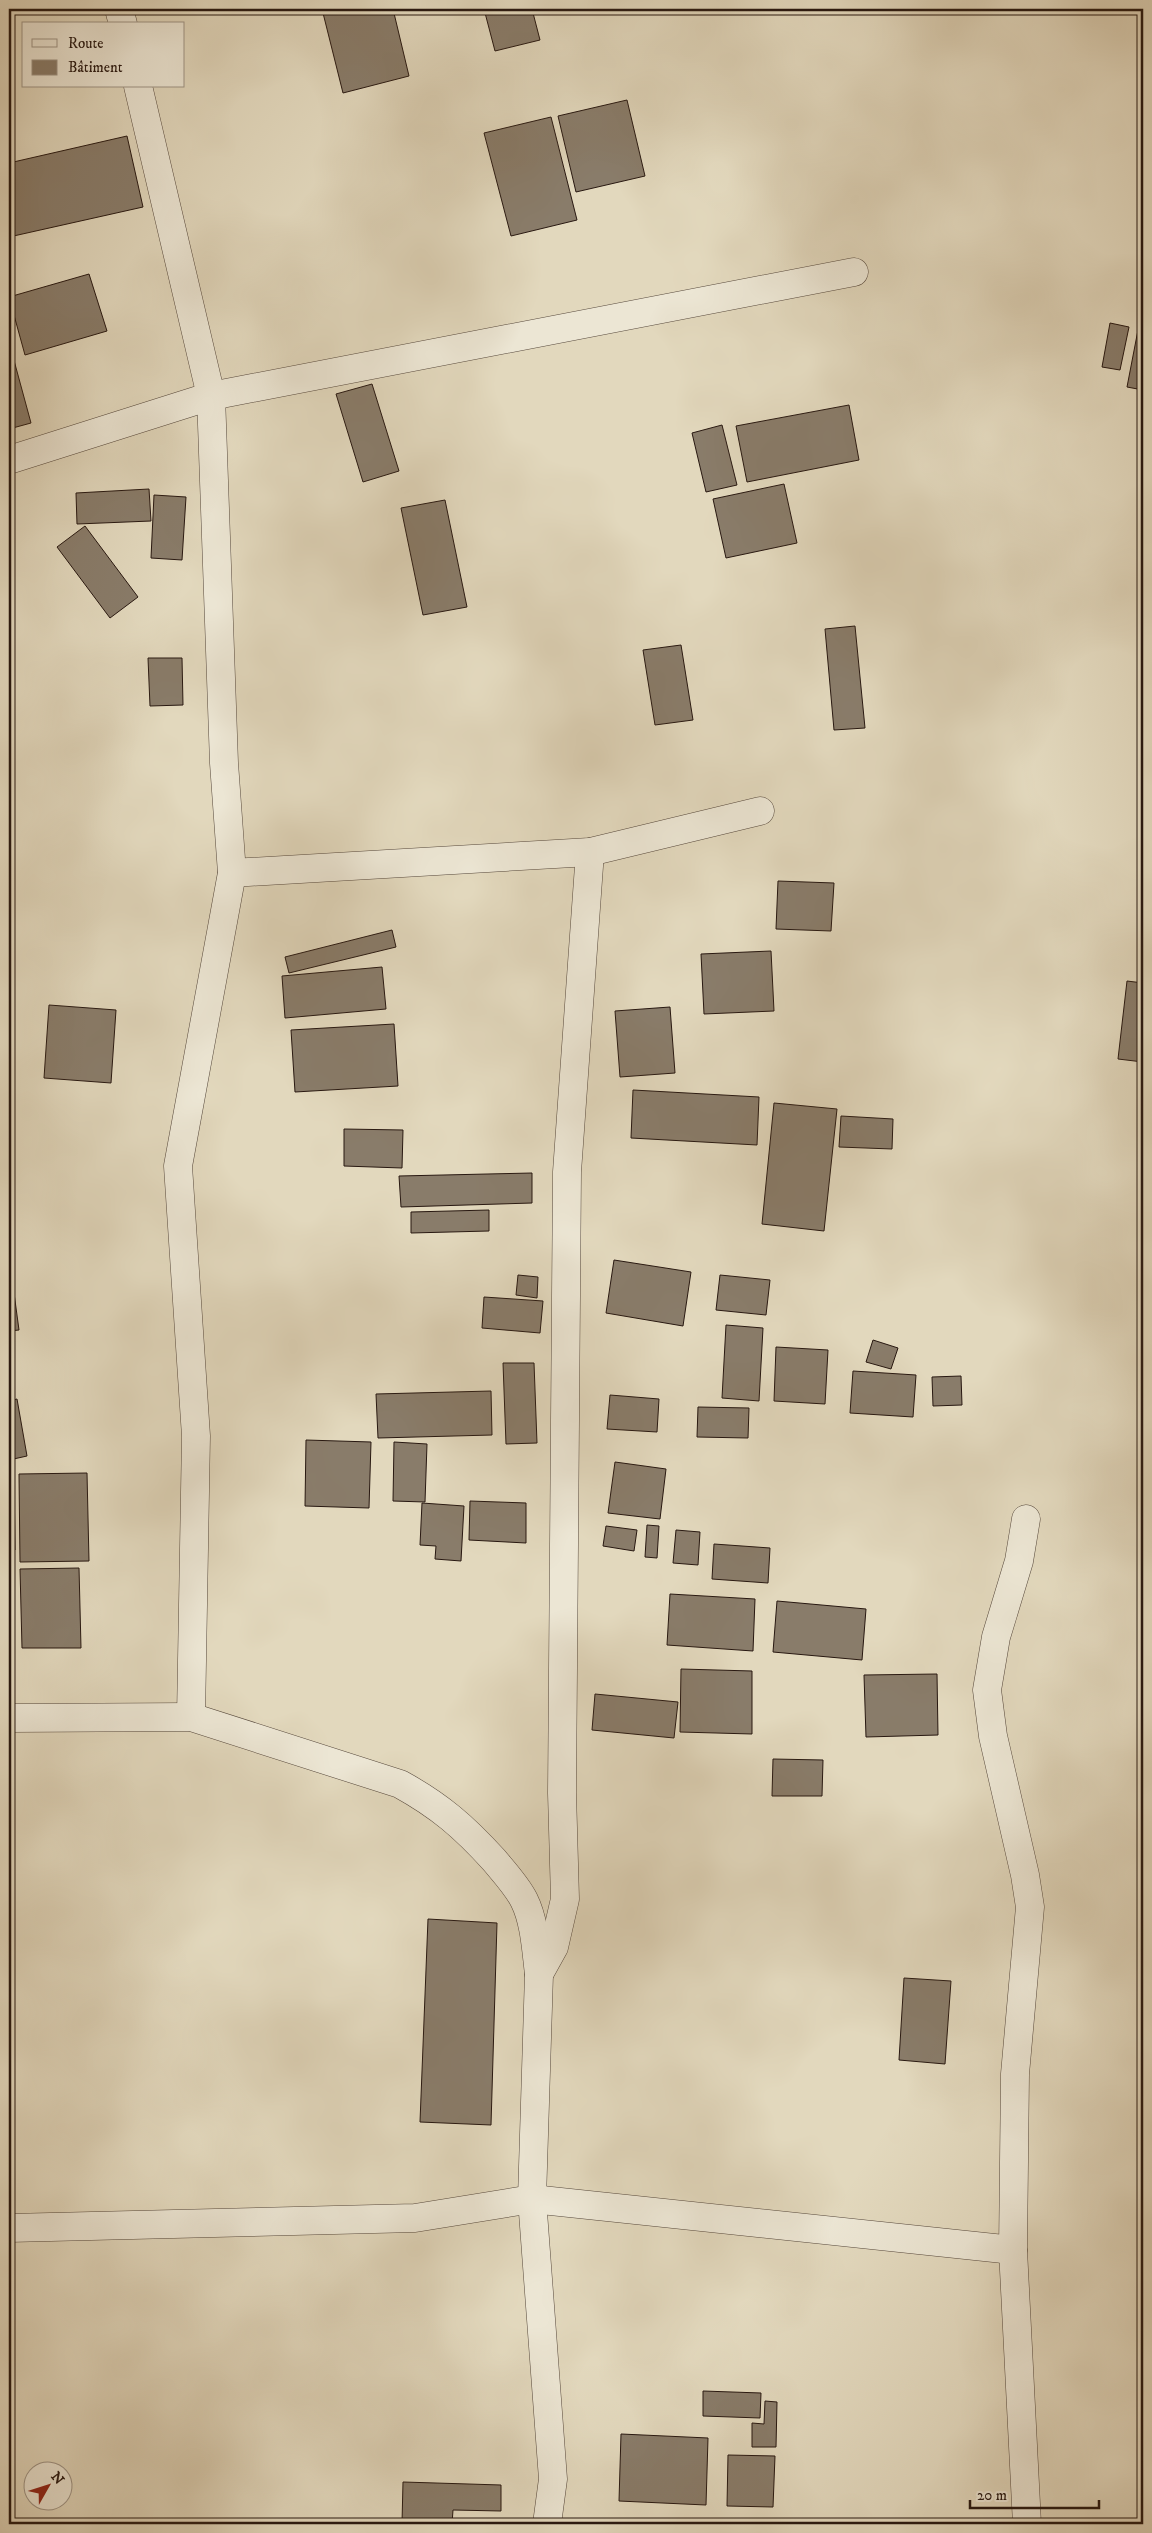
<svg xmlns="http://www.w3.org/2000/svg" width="1152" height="2533" font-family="'IM FELL DW Pica',serif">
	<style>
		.building { fill: #897c6a; stroke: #281811 }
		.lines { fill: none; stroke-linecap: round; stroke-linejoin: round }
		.minor-casing { stroke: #56483c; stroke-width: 29 }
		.minor { stroke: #ece6d4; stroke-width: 28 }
	</style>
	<rect width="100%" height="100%" fill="#e2d8bd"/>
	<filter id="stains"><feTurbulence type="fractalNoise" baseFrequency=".004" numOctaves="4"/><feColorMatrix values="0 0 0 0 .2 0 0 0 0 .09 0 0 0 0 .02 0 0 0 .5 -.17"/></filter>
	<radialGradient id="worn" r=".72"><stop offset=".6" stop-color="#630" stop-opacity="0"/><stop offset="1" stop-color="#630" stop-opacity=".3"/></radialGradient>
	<!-- building -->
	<g class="building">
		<path d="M322,9H393L409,76L343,93Z"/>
		<path d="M484,9H532L540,40L495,51Z"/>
		<path d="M627,100L645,176L576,192L558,116Z"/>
		<path d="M551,117L577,220L511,236L484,133Z"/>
		<path d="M127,136L143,207L9,237V163Z"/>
		<path d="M89,274L107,331L25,355L9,297Z"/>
		<path d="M1143,304V390L1127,387Z"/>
		<path d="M1110,323L1129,327L1120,370L1102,367Z"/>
		<path d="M9,342L31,423L9,429Z"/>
		<path d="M372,384L399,471L363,482L336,394Z"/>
		<path d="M849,405L859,460L747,482L736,426Z"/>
		<path d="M722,425L737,485L706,492L692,433Z"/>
		<path d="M784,484L797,543L726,558L713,499Z"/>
		<path d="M149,489L151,521L77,524L76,493Z"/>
		<path d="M154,495L186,497L182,560L151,558Z"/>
		<path d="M445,500L467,607L423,615L401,508Z"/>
		<path d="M85,526L138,597L110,618L57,547Z"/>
		<path d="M855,626L865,728L834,730L825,629Z"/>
		<path d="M681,645L693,720L655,725L643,650Z"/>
		<path d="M148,658H182L183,705L150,706Z"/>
		<path d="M778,881L834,883L831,931L776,929Z"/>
		<path d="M392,930L396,947L289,973L285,957Z"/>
		<path d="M771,951L774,1011L704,1014L701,954Z"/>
		<path d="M382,967L386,1009L285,1018L282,976Z"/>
		<path d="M1127,981L1143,983V1062L1118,1059Z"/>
		<path d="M49,1005L116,1010L111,1083L44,1078Z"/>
		<path d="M670,1007L675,1073L620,1077L615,1011Z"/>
		<path d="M394,1024L398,1086L295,1092L291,1030Z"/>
		<path d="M633,1090L759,1097L757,1145L631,1138Z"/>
		<path d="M774,1103L837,1109L824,1231L762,1224Z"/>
		<path d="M841,1116L893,1119L892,1149L839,1147Z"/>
		<path d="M344,1129L403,1130L402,1168L344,1166Z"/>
		<path d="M532,1173V1203L401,1207L399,1176Z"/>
		<path d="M489,1210V1231L411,1233V1212Z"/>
		<path d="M9,1256L19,1330L9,1331Z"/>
		<path d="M614,1260L691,1272L683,1326L606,1313Z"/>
		<path d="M518,1275L538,1277L537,1298L516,1295Z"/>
		<path d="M720,1275L770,1280L766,1315L716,1310Z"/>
		<path d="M484,1297L543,1301L540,1333L482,1328Z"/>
		<path d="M726,1325L763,1328L759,1401L722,1398Z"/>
		<path d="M873,1340L898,1348L891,1369L866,1362Z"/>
		<path d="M776,1347L828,1350L825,1404L774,1401Z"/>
		<path d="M503,1363H534L537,1443L506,1444Z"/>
		<path d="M853,1371L916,1375L913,1417L850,1413Z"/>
		<path d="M961,1376L962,1405L933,1406L932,1377Z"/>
		<path d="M491,1391L492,1435L378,1438L376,1394Z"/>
		<path d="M610,1395L659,1399L657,1432L607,1429Z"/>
		<path d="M17,1399L27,1456L9,1460V1401Z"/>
		<path d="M698,1407L749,1408L748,1438L697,1437Z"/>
		<path d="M306,1440L371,1442L369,1508L305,1506Z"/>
		<path d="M394,1442L427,1444L425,1502L393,1501Z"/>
		<path d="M615,1462L666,1469L660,1519L608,1513Z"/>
		<path d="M87,1473L89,1561L20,1562L19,1474Z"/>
		<path d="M9,1474H14L15,1550H9Z"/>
		<path d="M470,1501L526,1503V1543L469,1540Z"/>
		<path d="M422,1503L464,1506L461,1561L435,1559L436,1546L420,1545Z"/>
		<path d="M647,1525L659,1526L657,1558L645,1557Z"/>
		<path d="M606,1526L637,1530L634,1551L603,1546Z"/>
		<path d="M676,1530L700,1532L698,1565L673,1563Z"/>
		<path d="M714,1544L770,1548L768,1583L712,1579Z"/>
		<path d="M79,1568L81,1648H22L20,1569Z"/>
		<path d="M670,1594L755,1599L753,1651L667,1645Z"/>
		<path d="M777,1601L866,1609L862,1660L773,1652Z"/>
		<path d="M681,1669L752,1671V1734L680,1732Z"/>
		<path d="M937,1674L938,1735L866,1737L864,1675Z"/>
		<path d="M595,1694L678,1702L674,1738L592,1730Z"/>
		<path d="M773,1759L823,1760L822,1796H772Z"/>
		<path d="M428,1919L497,1923L491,2125L420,2122Z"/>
		<path d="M904,1978L951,1981L945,2064L899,2060Z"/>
		<path d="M703,2391L761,2393L760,2418L703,2416Z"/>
		<path d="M765,2401L777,2402L776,2447H752V2423L764,2424Z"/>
		<path d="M621,2434L708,2438L706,2505L619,2501Z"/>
		<path d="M728,2455L775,2456L773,2507L727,2506Z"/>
		<path d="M403,2482L501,2485V2511L453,2510L452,2524L402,2523Z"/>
	</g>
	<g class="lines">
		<!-- minor casing -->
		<g class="minor-casing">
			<g id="minor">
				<path d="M119,9L123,24"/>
				<path d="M138,86L211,396L224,763L232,873L178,1166L196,1436L191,1717"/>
				<path d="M9,460L211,396L854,272"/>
				<path d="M232,873L590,852L760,811"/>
				<path d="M1026,1519L1019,1561L996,1637L987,1690L993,1736L1025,1875L1030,1907L1015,2074L1013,2250L1027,2524"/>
				<path d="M9,1718L191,1717L400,1784C440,1806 464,1827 494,1860C504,1872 517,1886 524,1900C535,1922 536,1951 539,1974L532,2199L553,2479L547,2524"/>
				<path d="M539,1974L554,1947L565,1899L562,1793L567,1172L590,852"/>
				<path d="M9,2228L415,2218L532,2199L1013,2250"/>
			</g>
		</g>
		<!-- minor -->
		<use href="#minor" class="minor"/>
	</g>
	<!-- margin -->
	<rect width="1152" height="2533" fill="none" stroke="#e2d8bd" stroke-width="30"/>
	<rect x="10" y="10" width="1132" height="2513" fill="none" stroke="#281811" stroke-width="2.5"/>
	<rect x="15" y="15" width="1122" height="2503" fill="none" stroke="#281811"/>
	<!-- legend -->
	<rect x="22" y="22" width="162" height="65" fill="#ece6d4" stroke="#9e9486"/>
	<rect x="32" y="39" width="25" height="8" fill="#ece6d4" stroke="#9e9486"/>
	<text x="68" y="48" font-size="15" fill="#281811">Route</text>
	<rect x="32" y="60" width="25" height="15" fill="#897c6a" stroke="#9e9486"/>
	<text x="68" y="72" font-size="15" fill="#281811">Bâtiment</text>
	<!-- north arrow -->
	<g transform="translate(48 2486) rotate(51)"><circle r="24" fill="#ece6d4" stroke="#9e9486"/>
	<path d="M0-4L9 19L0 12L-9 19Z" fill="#8f2418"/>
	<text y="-8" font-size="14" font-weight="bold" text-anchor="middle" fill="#281811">N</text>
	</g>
	<!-- scale -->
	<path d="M970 2500v8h129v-8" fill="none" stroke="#281811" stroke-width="2.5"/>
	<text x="977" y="2500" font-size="15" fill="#281811" stroke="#ece6d4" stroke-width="4" paint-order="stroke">20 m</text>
	<rect width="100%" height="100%" filter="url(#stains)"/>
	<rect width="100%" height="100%" fill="url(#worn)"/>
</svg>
